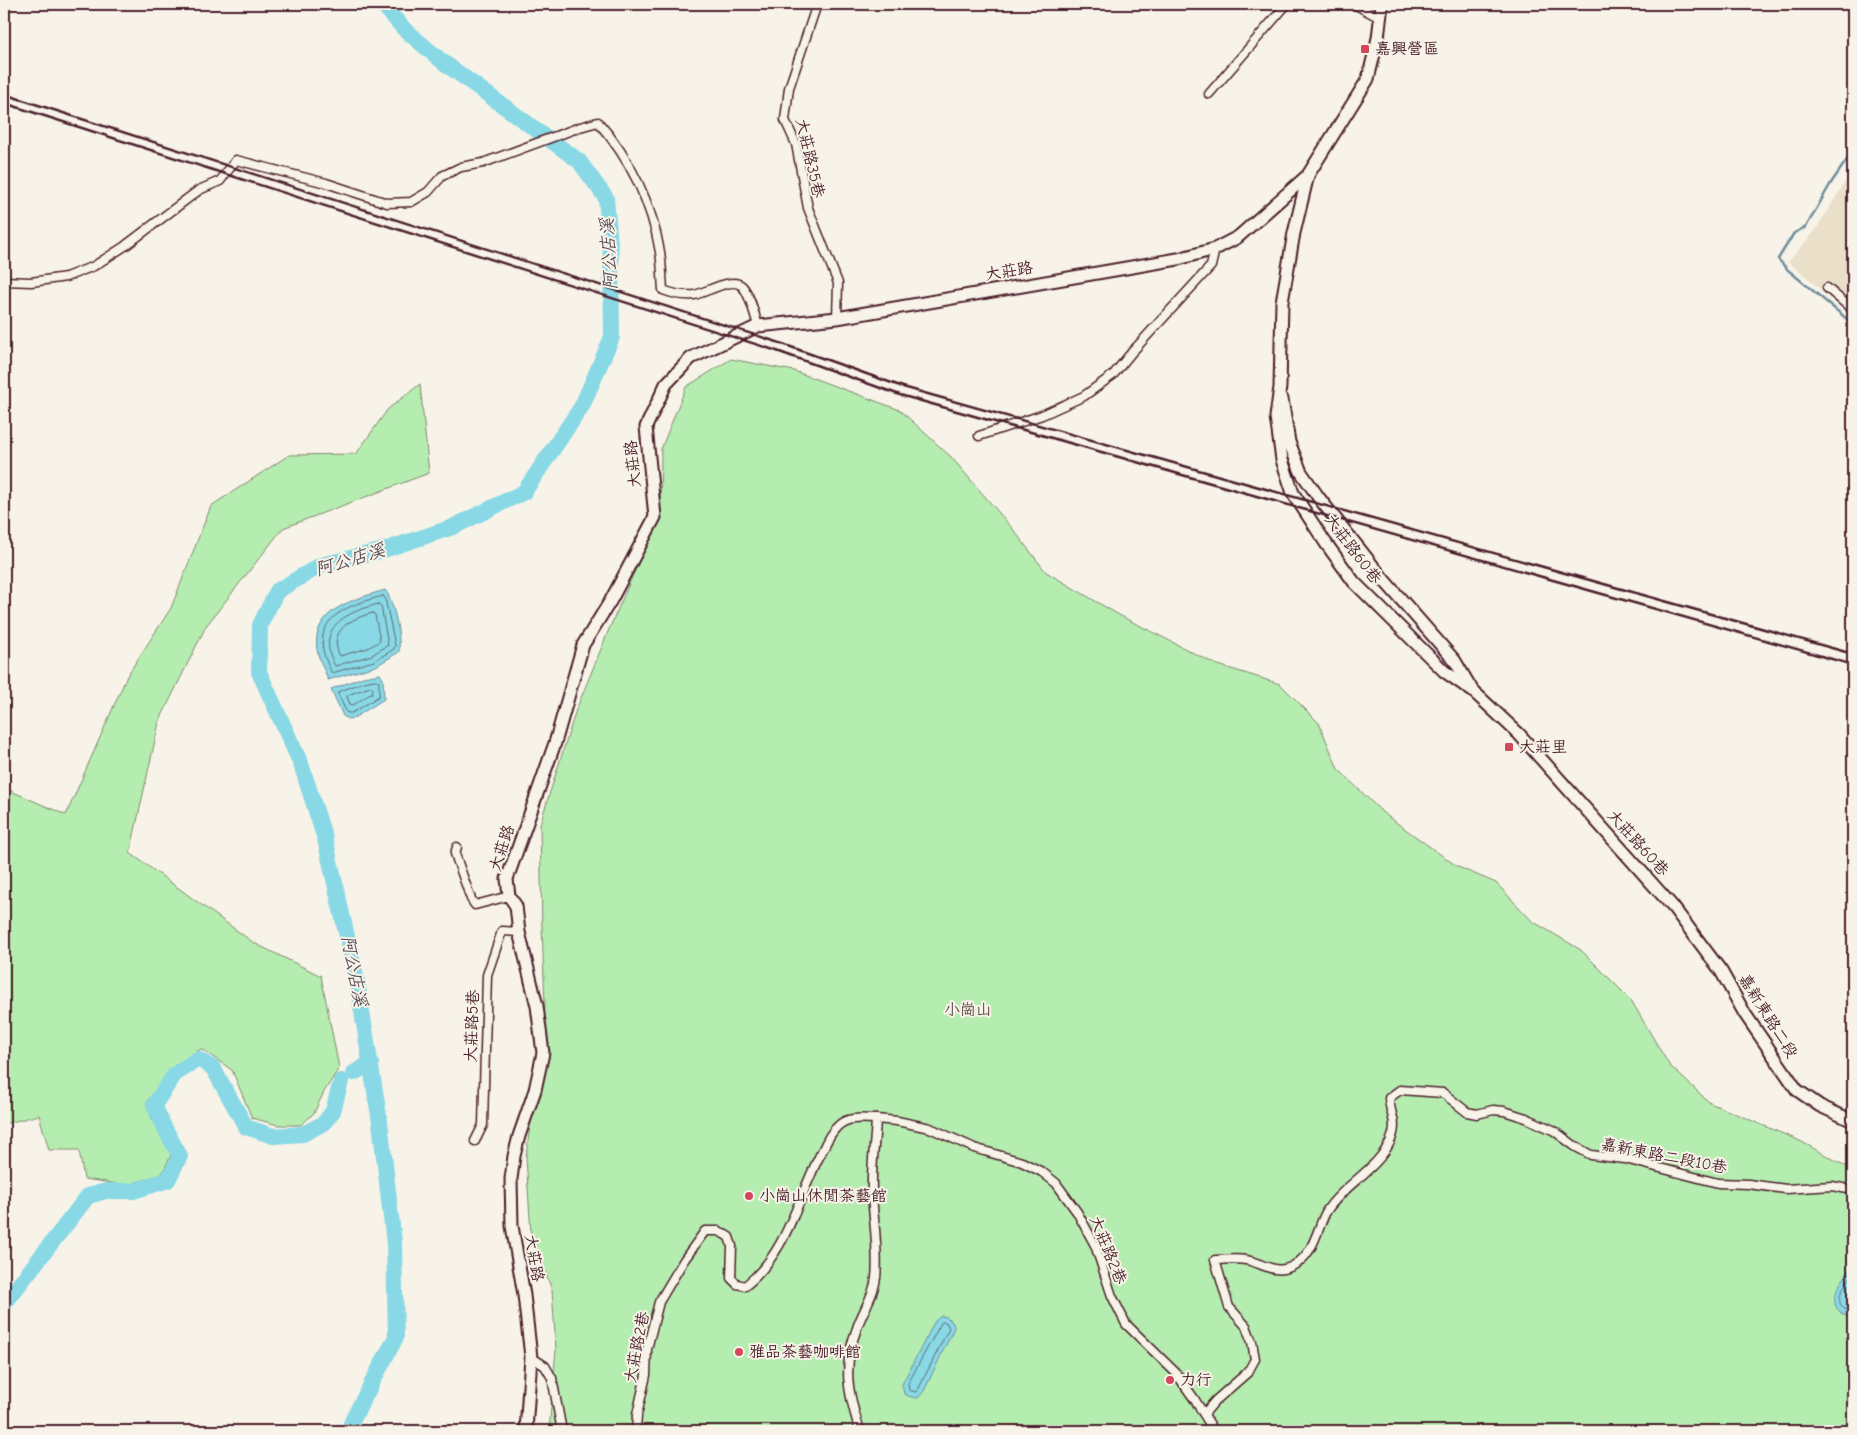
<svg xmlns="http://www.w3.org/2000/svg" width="1857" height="1435" font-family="'Comic Neue','LXGW WenKai TC',sans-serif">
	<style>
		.built { fill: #eae0ca }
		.green { fill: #b5edb0; stroke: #80866e }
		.water { fill: #88d8e5; stroke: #6f8e9b }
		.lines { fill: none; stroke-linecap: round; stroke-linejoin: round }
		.shore { stroke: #636975; stroke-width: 1 }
		.stream { stroke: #6f8e9b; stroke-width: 2.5 }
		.river { stroke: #88d8e5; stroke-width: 16 }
		.street-casing { stroke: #4a1f2b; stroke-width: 11 }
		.secondary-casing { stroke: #4a1f2b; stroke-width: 15 }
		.street { stroke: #f7f3e8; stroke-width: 8 }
		.secondary { stroke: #f7f3e8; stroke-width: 11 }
		.rail { stroke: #4a1f2b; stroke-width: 2.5 }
		.poi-dot { fill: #d1495b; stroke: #f7f3e8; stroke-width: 2 }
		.labels { text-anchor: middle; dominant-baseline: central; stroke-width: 4; stroke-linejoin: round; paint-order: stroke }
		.poi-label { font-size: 16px; fill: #4a1f2b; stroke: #f7f3e8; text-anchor: start }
		.street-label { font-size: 16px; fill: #4a1f2b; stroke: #f7f3e8 }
		.park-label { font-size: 16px; fill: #65524c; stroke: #f7f3e8 }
		.water-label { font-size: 18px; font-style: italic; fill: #5a4d5a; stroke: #f7f3e8 }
	</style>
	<rect width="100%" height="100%" fill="#f7f3e8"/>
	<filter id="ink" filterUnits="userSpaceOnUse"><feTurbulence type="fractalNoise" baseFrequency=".02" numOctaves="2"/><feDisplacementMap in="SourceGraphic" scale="10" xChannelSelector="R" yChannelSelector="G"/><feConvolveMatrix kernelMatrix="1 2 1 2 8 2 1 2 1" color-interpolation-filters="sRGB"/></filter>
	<g filter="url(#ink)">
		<!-- built -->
		<path class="built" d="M1853,169V316L1788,262L1815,231Z"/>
		<!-- green -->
		<g class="green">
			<path d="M731,359L794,371L900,410L951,457L1012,528L1046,572L1119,615L1215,664L1280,684L1319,723L1338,769L1383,813L1458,867L1496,883L1532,921L1581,950L1631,1000L1669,1065L1710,1103L1800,1141L1853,1170V1431H549L556,1349L552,1290L531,1234L526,1157L545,1006L542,928L540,824L576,710L610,627L660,514L661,449L686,387Z"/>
			<path d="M420,384L429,473L283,528L206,626L159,722L130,853L254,943L321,976L339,1068L324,1092L314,1113L301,1125H278L252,1118L232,1070L201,1049C177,1061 163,1080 148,1100L151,1117L172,1153L162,1174L127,1185L84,1179L79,1150H49L39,1115L4,1124V788L66,815L127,676L171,608L211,506L289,455L356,454L388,409Z"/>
		</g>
		<!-- water -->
		<g class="water">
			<path d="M385,590C394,600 401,639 399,652L376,666L328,680C325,671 319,660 317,650C311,609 355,599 385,590Z"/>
			<path d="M380,674L383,679L384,699L354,718L348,719L343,716L331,689L363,677Z"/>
			<path d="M1853,1266V1319C1820,1308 1839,1284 1853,1266Z"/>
			<path d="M941,1316L947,1317L953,1323L954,1328L924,1391L918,1398L911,1397L904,1394L902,1384L935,1321Z"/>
		</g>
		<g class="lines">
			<!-- shore -->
			<g class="shore">
				<path d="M383,596L385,598L395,645L394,649L374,661L332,673C305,623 339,607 383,596Z"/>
				<path d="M378,604L381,606L388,645L372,655L335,666C315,627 345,613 378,604Z"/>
				<path d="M373,613L375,615L380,641L368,648L340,656C327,631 351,618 373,613Z"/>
				<path d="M376,680L379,682V696L352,713H347L338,694V692L364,682Z"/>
				<path d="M371,687L373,689L372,693L353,705L350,704L347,697L348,695Z"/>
				<path d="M1853,1274C1842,1289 1829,1304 1853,1314"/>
				<path d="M942,1322H946L949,1328L919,1388L916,1392L909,1390L908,1384Z"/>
			</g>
			<!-- stream -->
			<path class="stream" d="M1853,151L1831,183L1806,227L1794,233L1778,259L1788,270L1853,324"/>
			<!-- river -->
			<g class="river">
				<path d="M354,1073L371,1063"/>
				<path d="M4,1304L88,1196L106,1191H133L168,1180L180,1156L165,1129L154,1105L175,1074L198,1059L213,1068L246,1127L273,1136L303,1134L324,1123L333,1111L341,1081"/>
				<path d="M348,1431L353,1419L396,1337L394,1243L380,1122L357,981L325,839L301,764L259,672L260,625L277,591L321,565L384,550L453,527L524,492L582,406L612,337L611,257L606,198L579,161L443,62L404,29L382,4"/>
			</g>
			<!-- street casing -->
			<g class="street-casing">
				<g id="street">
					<path d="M817,4L789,88L785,120L796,144L808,208L838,283L837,318"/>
					<path d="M1354,4L1380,18"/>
					<path d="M1209,94L1287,4"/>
					<path d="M4,281L31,282L66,277L94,266L125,246L199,190L220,181L236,160L326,183L387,203L411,202L428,192L442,176L461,167L483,163L580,127L598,122C630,158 652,204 660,252C662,265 662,278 663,290C673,294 683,296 694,295C706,293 732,276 742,286C750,294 755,316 758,326"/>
					<path d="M1827,288L1853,310"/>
					<path d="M979,436L1042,415L1084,396L1113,375L1132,352L1211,266L1215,249"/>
					<path d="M457,847L455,854L471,899L475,905L509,896"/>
					<path d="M876,1119L897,1121L930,1128L974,1148L1022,1162L1042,1172L1056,1183L1077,1212L1095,1245L1112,1296L1126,1324L1176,1373L1195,1400L1214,1431"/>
					<path d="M475,1141L483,1125L487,975L502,931L519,932"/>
					<path d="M531,1357L545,1366L552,1378L562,1431"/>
					<path d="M1204,1414L1215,1401L1248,1372L1255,1359L1252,1342L1246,1326L1229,1307L1215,1260C1225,1260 1236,1258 1246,1260C1264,1263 1276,1277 1296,1264C1314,1253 1317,1229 1326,1212C1342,1186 1377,1170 1390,1142C1399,1122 1390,1116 1389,1098L1400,1090L1443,1093L1467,1112L1477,1114L1493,1110L1504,1111L1526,1118L1553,1130L1576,1147L1591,1155L1625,1159L1718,1183L1748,1184L1786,1189L1832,1186L1853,1190"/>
					<path d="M636,1431L637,1415L646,1375L647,1349L659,1302L684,1260L705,1231H719L729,1237L732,1246L731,1278L737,1284L745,1286C786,1254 797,1201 819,1157C825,1146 829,1133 839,1125C849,1116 864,1119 876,1119C875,1143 871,1167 872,1191C873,1220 879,1249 876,1278C874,1296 862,1312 857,1328C842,1367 848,1393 860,1431"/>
				</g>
			</g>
			<!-- secondary casing -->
			<g class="secondary-casing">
				<g id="secondary">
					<path d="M1308,175L1294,233L1282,302L1280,387L1276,417L1282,460L1293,493L1325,542L1354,582L1444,671L1474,692L1519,734L1673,907L1721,971L1745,1014L1797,1090L1820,1106L1853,1121"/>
					<path d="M1282,399L1289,442L1301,472L1319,498L1384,580L1455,661L1471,688"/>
					<path d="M526,1431L531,1357L524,1295L512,1226L511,1179L514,1156L519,1136L535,1090L543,1053L537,1006L519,932L516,906L509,896L507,879L555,743L583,645L611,600L655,517L646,427L666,384L691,358L758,326L837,318L1178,259L1215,249L1238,237L1308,175L1368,79L1378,38L1382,4"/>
				</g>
			</g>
			<!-- street -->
			<use href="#street" class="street"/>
			<!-- secondary -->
			<use href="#secondary" class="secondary"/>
			<!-- rail -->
			<g class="rail">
				<path d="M4,94L777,342L903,387L1853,654"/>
				<path d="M4,103L774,350L900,395L1853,665"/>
			</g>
		</g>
	</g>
	<!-- markers -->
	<g class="poi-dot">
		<rect x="1360" y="44" width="10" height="10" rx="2.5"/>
		<rect x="1504" y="742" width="10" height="10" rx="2.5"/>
		<circle cx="749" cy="1196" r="5"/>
		<circle cx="739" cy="1352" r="5"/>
		<circle cx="1170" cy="1380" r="5"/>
	</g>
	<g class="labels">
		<!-- poi labels -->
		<g class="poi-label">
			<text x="1375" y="49">嘉興營區</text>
			<text x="1519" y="747">大莊里</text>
			<text x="759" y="1196">小崗山休閒茶藝館</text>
			<text x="749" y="1352">雅品茶藝咖啡館</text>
			<text x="1180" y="1380">力行</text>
		</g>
		<!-- street labels -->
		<g class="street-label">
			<text transform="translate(810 158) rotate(77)">大莊路35巷</text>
			<text transform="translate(1009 271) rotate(-9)">大莊路</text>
			<text transform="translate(633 464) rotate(-96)">大莊路</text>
			<text transform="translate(1353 549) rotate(53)">大莊路60巷</text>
			<text transform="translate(1638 843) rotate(48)">大莊路60巷</text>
			<text transform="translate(502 848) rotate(-72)">大莊路</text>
			<text transform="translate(1768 1016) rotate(58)">嘉新東路二段</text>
			<text transform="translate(472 1026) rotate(-88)">大莊路5巷</text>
			<text transform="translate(1664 1156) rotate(11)">嘉新東路二段10巷</text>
			<text transform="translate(1108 1250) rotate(68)">大莊路2巷</text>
			<text transform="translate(534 1258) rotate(80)">大莊路</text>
			<text transform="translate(637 1347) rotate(-79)">大莊路2巷</text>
		</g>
		<!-- park labels -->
		<g class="park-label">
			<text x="968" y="1010">小崗山</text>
		</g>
		<!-- water labels -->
		<g class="water-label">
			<text transform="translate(609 254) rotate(-93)">阿公店溪</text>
			<text transform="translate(350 560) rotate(-17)">阿公店溪</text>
			<text transform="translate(354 971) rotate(79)">阿公店溪</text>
		</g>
	</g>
	<!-- margin -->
	<rect width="1857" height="1435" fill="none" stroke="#f7f3e8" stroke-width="20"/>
	<rect x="10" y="10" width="1837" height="1415" fill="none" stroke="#4a1f2b" stroke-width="2" filter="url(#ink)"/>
</svg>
